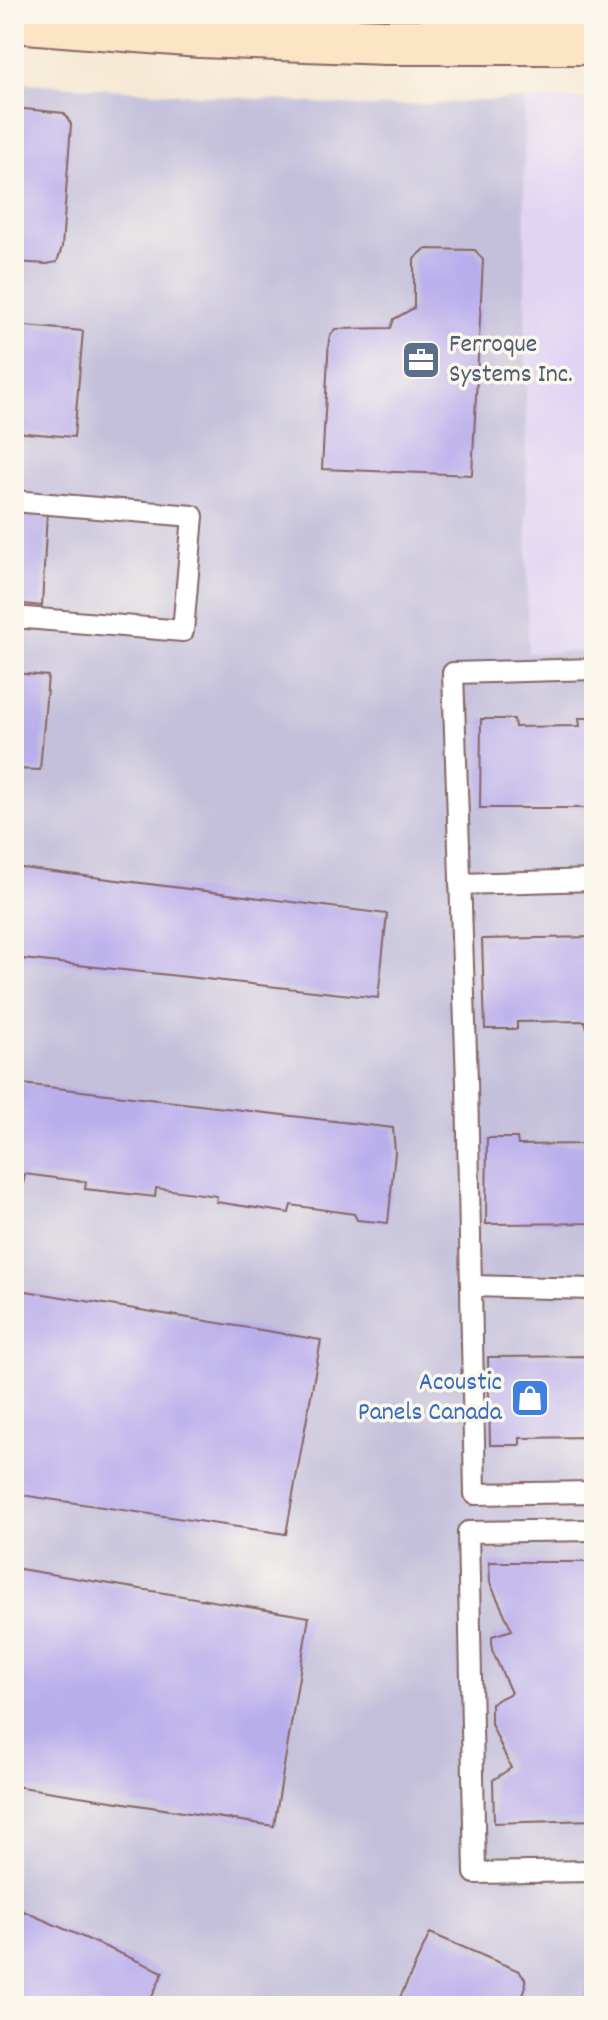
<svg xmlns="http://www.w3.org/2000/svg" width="608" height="2020" font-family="Dekko,sans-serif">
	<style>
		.built { fill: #e0d4f4 }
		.industrial { fill: #c4c0db }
		.building { fill: #b9aeec }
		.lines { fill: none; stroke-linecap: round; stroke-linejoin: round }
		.lane-casing { stroke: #866566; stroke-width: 24 }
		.secondary-casing { stroke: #866566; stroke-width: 48 }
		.lane { stroke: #fff; stroke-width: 20 }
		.secondary { stroke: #fce5c4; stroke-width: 44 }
		.labels { text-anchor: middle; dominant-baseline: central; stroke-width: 7; stroke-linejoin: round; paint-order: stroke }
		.service-label { font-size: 26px; fill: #4e5e75; stroke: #fbf7ec; text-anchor: start }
		.shop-label { font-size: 26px; fill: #366cbe; stroke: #fbf7ec; text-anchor: end }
	</style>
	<rect width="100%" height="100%" fill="#fbf7ec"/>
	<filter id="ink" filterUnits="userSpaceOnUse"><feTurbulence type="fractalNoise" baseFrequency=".0125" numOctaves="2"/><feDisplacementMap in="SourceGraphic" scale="16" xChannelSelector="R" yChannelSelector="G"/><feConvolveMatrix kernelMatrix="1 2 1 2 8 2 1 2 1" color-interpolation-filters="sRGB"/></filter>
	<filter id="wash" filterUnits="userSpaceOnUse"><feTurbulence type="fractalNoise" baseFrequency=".006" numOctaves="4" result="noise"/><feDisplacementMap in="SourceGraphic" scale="32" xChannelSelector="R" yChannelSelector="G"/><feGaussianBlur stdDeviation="1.8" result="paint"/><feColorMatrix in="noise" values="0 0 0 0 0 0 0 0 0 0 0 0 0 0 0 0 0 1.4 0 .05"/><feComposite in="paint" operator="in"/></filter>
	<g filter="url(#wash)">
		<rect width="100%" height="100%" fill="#f6e8d3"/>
		<!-- built -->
		<path class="built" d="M524,99H594V651L528,653Z"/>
		<!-- industrial -->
		<path class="industrial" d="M14,82L371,107L524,99L528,653L594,651V2006H14Z"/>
		<g id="blocks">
			<!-- building -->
			<g class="building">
				<path d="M14,108L64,113L71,124L62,247L57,262L47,264L14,262Z"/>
				<path d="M425,249L475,250L483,260L472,475L322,469L329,338L335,329L391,328L394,319L414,308V259Z"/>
				<path d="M14,325L83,331L74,437L14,432Z"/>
				<path d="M14,509L47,512L42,606L14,603Z"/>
				<path d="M14,673L48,676L40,770L14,769Z"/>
				<path d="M579,718H594V808H480L481,719H514L515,727L580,726Z"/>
				<path d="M14,867L387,914L378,998L14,958Z"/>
				<path d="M594,937V1028H587L585,1021L517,1022V1029H485L482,939Z"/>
				<path d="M14,1083L393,1128L395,1152L388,1223L357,1220L354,1214L291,1205L289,1213L216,1202L217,1196L156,1188L155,1197L85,1189L86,1182L25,1174L23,1184L14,1182Z"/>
				<path d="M585,1137H594V1223L486,1224L487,1138H517L518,1145L586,1144Z"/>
				<path d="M14,1289L321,1340L286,1534L14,1494Z"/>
				<path d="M594,1356V1446L590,1437L520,1438V1445H490L488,1357Z"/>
				<path d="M489,1562H594V1820L494,1823L493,1780L511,1768L491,1724V1703L511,1693L492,1650V1636L512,1630L490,1583Z"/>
				<path d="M14,1568L309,1617L274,1826L14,1786Z"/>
				<path d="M14,1907L163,1972L148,2006H14Z"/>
				<path d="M430,1933L519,1971L525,1979L526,1986L519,2006H396Z"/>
				<path d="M594,1970V2006H578Z"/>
			</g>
		</g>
	</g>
	<g filter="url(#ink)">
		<use href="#blocks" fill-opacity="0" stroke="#866566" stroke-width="2"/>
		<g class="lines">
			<!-- lane casing -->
			<g class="lane-casing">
				<g id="lane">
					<path d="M14,501L193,516L183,631L14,617"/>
					<path d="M594,669L453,673L467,1082L475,1494L594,1492"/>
					<path d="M460,884L594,880"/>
					<path d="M471,1286L594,1289"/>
					<path d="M594,1530L468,1532L475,1873L594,1871"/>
				</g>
			</g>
			<!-- secondary casing -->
			<g class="secondary-casing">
				<path id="secondary" d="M14,20L200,35L386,42H594"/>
			</g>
			<!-- lane -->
			<use href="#lane" class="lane"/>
			<!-- secondary -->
			<use href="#secondary" class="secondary"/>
		</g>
	</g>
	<!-- icons -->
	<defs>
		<g id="office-square" transform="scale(2)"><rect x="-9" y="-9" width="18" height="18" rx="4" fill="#5c6f8a" stroke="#fbf7ec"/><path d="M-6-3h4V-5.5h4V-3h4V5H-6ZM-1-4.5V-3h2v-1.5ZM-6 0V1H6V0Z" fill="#fff"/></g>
		<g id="shop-square" transform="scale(2)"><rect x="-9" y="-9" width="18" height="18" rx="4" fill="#3f7fe0" stroke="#fbf7ec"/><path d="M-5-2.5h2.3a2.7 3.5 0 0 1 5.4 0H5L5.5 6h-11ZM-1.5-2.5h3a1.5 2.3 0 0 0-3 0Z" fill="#fff"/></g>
	</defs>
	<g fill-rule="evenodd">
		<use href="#office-square" x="421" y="360"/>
		<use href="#shop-square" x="530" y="1398"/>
	</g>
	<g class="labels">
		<!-- service labels -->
		<g class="service-label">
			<text x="449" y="345">Ferroque<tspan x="449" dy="30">Systems Inc.</tspan></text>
		</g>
		<!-- shop labels -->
		<g class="shop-label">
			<text x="502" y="1383">Acoustic<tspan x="502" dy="30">Panels Canada</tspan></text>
		</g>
	</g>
	<!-- margin -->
	<rect width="608" height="2020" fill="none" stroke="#fbf7ec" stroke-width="48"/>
</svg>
